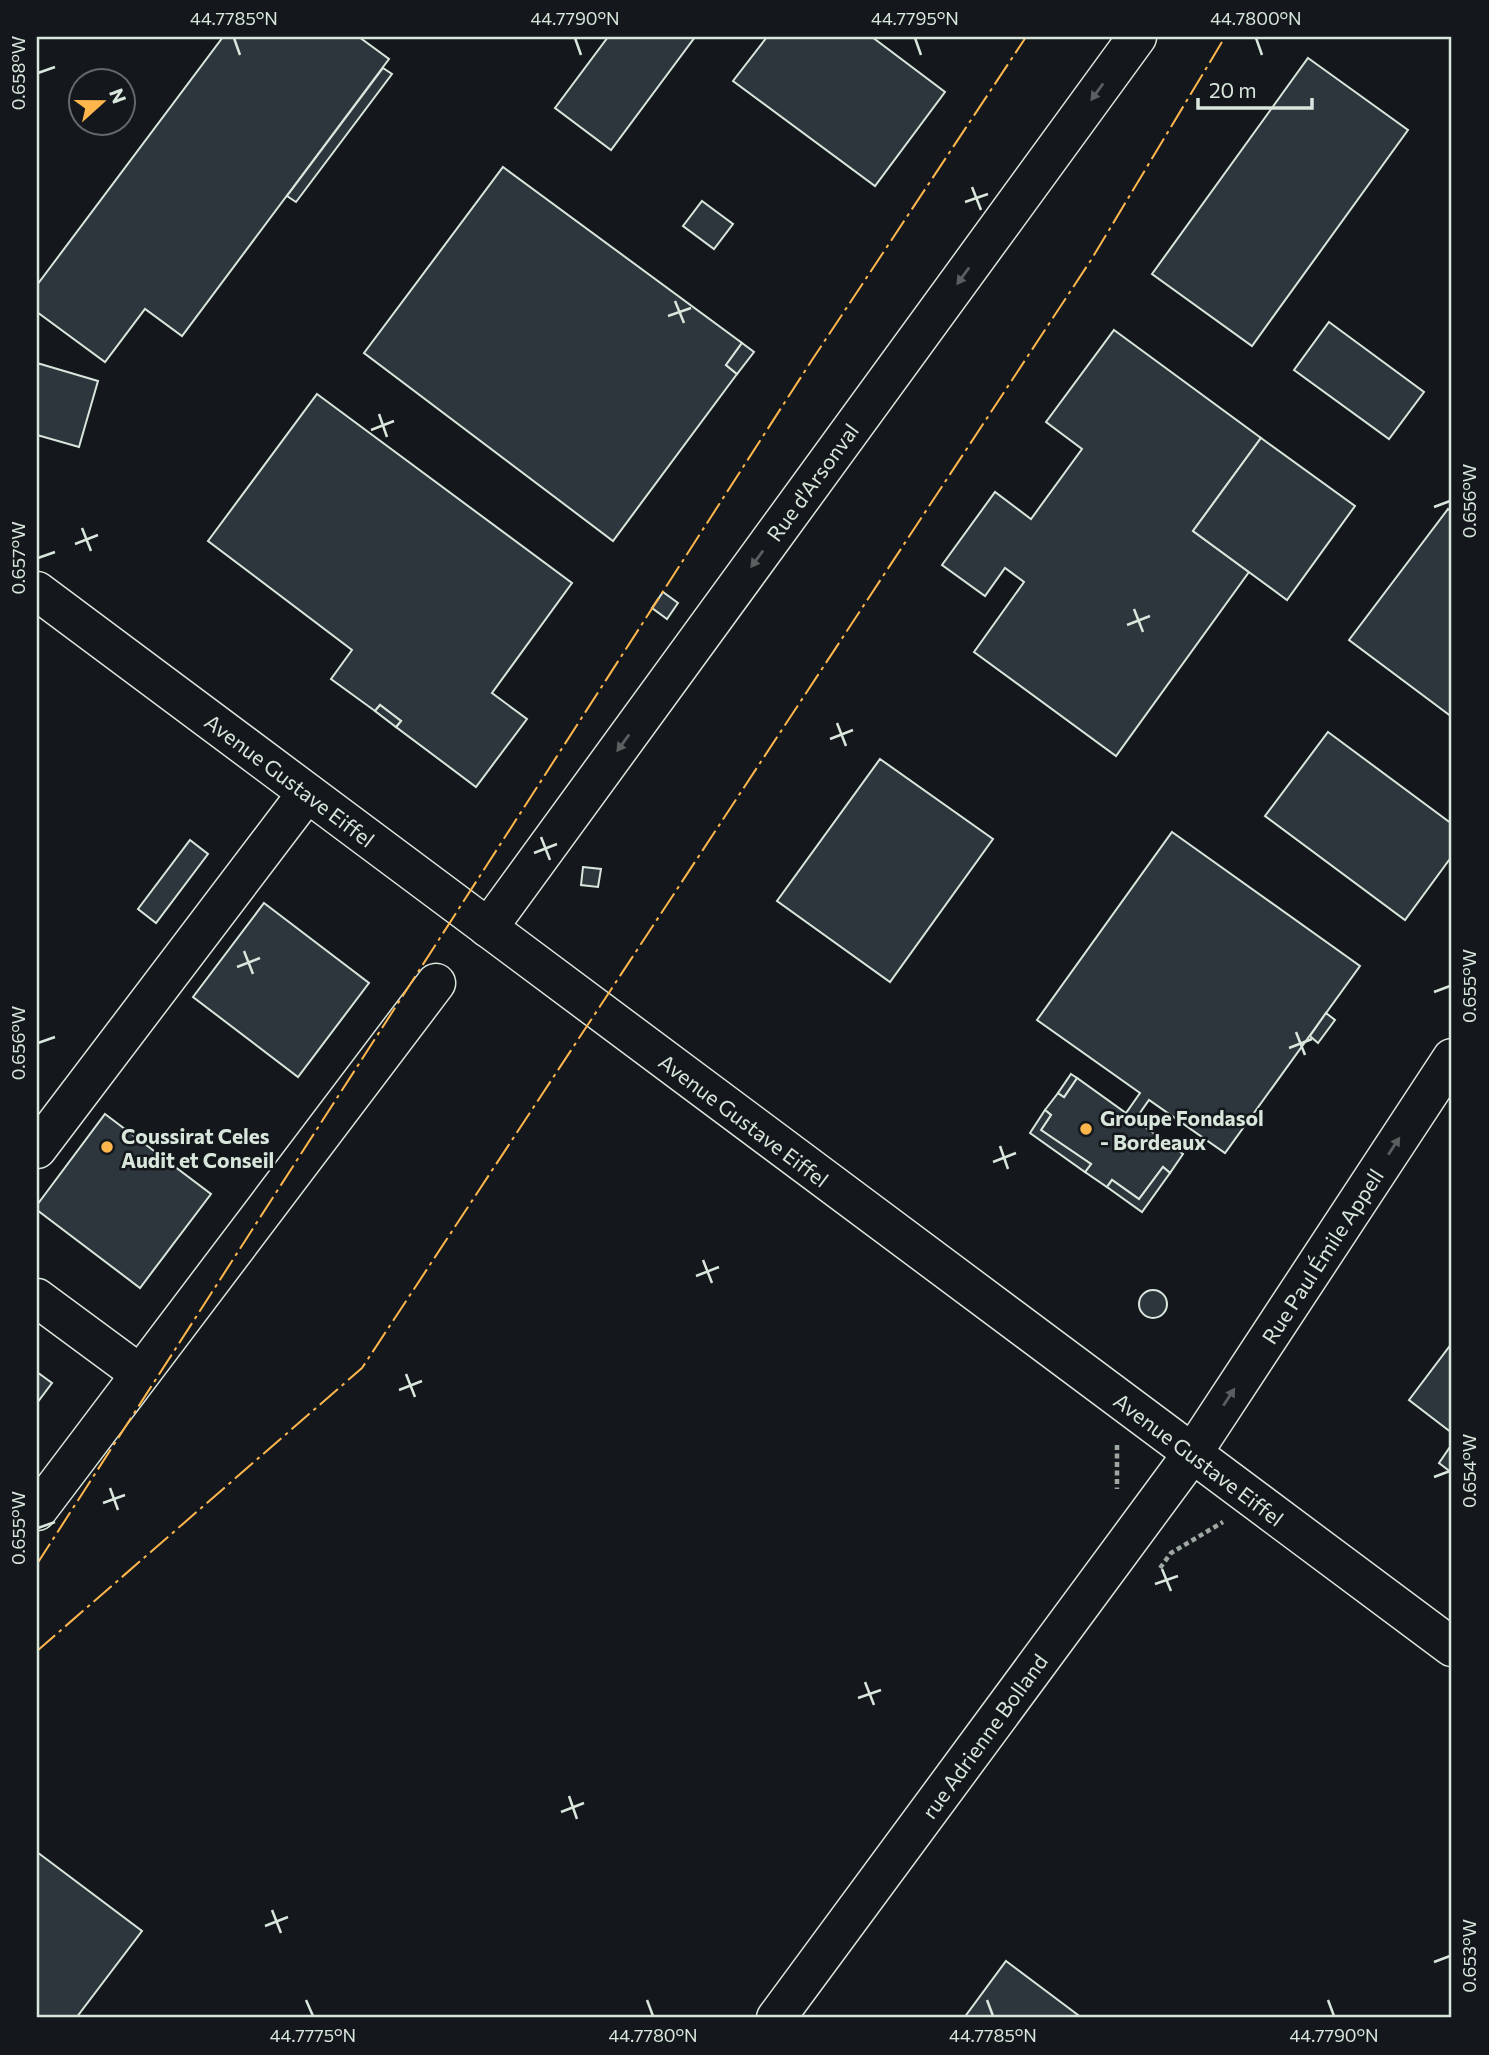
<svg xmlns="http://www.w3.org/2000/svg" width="1489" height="2055" font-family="Commissioner,sans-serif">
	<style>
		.building { fill: #2c363c; stroke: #d8e6dc; stroke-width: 2 }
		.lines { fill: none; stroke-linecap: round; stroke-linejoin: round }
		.minor-casing { stroke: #d8e6dc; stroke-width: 41 }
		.path { stroke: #9da8a2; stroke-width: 4.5; stroke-dasharray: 5 3.5; stroke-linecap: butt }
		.minor { stroke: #14181c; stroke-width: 38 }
		.power { stroke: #ffb74d; stroke-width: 2; stroke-dasharray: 24 5 3.5 5; stroke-linecap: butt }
		.oneway { fill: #59605f }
		.ticks { fill: none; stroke: #d8e6dc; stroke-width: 2.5 }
		.poi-dot { fill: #ffb74d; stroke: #14181c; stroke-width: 2.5 }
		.labels { text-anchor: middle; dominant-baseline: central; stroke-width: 5; stroke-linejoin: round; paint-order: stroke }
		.street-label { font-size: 21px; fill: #d8e6dc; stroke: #14181c }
		.poi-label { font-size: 21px; font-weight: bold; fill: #d8e6dc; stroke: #14181c; text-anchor: start }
		.neatline { fill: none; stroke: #d8e6dc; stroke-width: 2.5 }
		.ticks-label { font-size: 18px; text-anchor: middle; fill: #d8e6dc }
	</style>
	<rect width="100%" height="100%" fill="#14181c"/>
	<!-- building -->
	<g class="building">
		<path d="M223,37H359L389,59L182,336L145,309L105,362L37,312V285Z"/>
		<path d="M608,37H695L611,150L555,108Z"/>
		<path d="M767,37H872L945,92L875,186L733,81Z"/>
		<path d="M1308,58L1408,130L1252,346L1152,274Z"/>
		<path d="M383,68L392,74L296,202L287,196Z"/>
		<path d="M503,167L742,343L726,365L737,374L613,541L364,353Z"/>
		<path d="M702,201L733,224L714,249L683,226Z"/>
		<path d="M1329,322L1424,392L1389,439L1294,370Z"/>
		<path d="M1114,330L1261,438L1193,531L1249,572L1116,756L974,652L1024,582L1005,568L985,596L942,565L995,492L1031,519L1082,449L1046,422Z"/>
		<path d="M742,343L754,352L737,374L726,365Z"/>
		<path d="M37,363L98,381L79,447L37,435Z"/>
		<path d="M317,394L572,583L492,693L527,719L476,787L396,727L401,721L380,705L375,711L331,679L352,650L208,541Z"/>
		<path d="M1261,438L1355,506L1287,600L1193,531Z"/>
		<path d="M1448,509L1452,512V717L1349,640Z"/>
		<path d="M663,592L678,603L667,619L652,608Z"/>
		<path d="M380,705L401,721L396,727L375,711Z"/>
		<path d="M1328,732L1452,824V856L1405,920L1265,816Z"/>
		<path d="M880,759L993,839L890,982L777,901Z"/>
		<path d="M1172,832L1360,966L1225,1153L1149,1100L1135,1120L1183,1154L1170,1173L1163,1167L1139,1199L1112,1180L1107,1187L1085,1172L1091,1164L1041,1130L1051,1115L1045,1110L1058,1093L1064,1097L1077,1078L1126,1113L1140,1093L1037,1020Z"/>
		<path d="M190,840L208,854L156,923L138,909Z"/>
		<path d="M583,867L601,869L598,887L581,885Z"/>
		<path d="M264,903L369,983L298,1077L193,997Z"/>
		<path d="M1326,1013L1335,1020L1318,1043L1310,1036Z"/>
		<path d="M1071,1074L1077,1078L1064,1097L1058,1093Z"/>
		<path d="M1045,1110L1051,1115L1041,1130L1091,1164L1085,1172L1030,1133Z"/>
		<path d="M105,1114L211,1194L140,1288L37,1210V1205Z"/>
		<path d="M1163,1167L1170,1173L1142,1212L1107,1187L1112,1180L1139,1199Z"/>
		<circle cx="1153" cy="1304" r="14"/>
		<path d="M1452,1343V1433L1409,1400Z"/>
		<path d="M37,1372L52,1383L37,1403Z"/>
		<path d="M1452,1444V1473L1439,1463Z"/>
		<path d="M37,1852L142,1931L76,2018H37Z"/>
		<path d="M1006,1961L1082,2018H964Z"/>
	</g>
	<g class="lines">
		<!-- minor casing -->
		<g class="minor-casing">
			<g id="minor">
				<path d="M37,591L1452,1647"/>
				<path d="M488,928L1137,37"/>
				<path d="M37,1149L307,793"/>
				<path d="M37,1298L140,1374"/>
				<path d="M37,1511L436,983"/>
				<path d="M776,2018L1192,1454L1452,1058"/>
			</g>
		</g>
		<!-- path -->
		<g class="path">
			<path d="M1117,1445V1489"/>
			<path d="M1160,1568L1171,1553L1223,1522"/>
		</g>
		<!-- minor -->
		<use href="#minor" class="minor"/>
		<!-- power -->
		<g class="power">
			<path d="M37,1564L812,360L1026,37"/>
			<path d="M37,1651L362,1368L1091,260L1225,37"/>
		</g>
	</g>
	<!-- one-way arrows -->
	<defs><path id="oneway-solid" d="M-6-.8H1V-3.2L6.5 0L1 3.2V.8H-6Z" transform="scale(1.75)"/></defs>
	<g class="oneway">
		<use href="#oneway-solid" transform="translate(1097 92) rotate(126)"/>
		<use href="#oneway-solid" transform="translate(963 276) rotate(126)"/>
		<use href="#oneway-solid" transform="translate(757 559) rotate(126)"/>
		<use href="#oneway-solid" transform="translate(623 743) rotate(126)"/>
		<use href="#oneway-solid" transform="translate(1394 1146) rotate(-57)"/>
		<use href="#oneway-solid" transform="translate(1229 1397) rotate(-57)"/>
	</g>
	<!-- ticks -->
	<path class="ticks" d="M234,38L240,55M575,38L581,55M915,38L921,55M1256,38L1262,55M38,73L55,67M972,187L981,210M965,202L988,194M675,301L684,323M668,316L691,308M379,414L387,437M371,430L394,421M1434,507L1450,501M82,528L91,551M75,544L98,535M38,558L55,552M1134,609L1143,632M1127,625L1150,616M837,723L846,746M830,739L853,730M541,837L550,860M534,853L557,844M244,951L253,974M237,967L260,958M1434,992L1450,986M1296,1032L1305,1055M38,1043L55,1037M1289,1048L1312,1039M1000,1146L1008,1169M993,1162L1016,1153M703,1260L712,1283M696,1276L719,1267M406,1374L415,1397M399,1390L422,1381M1434,1477L1450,1471M110,1488L118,1510M103,1503L125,1495M38,1528L55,1522M1162,1569L1171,1591M1155,1584L1178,1576M865,1682L874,1705M858,1698L881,1690M569,1796L577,1819M561,1812L584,1803M272,1910L281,1933M265,1926L288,1917M1434,1962L1450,1956M306,2000L313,2016M647,2000L653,2016M987,2000L993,2016M1328,2000L1334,2016"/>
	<!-- markers -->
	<g class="poi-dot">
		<circle cx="1086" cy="1129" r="7"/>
		<circle cx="107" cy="1147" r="7"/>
	</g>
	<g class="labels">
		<!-- street labels -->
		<g class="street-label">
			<text transform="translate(812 482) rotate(-54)">Rue d'Arsonval</text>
			<text transform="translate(290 780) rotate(37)">Avenue Gustave Eiffel</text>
			<text transform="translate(744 1120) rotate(37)">Avenue Gustave Eiffel</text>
			<text transform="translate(1322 1256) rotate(-57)">Rue Paul Émile Appell</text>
			<text transform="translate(1199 1459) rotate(37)">Avenue Gustave Eiffel</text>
			<text transform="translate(984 1736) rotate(-54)">rue Adrienne Bolland</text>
		</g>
		<!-- poi labels -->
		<g class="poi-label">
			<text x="1100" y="1117">Groupe Fondasol<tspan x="1100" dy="24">- Bordeaux</tspan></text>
			<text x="121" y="1135">Coussirat Celes<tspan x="121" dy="24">Audit et Conseil</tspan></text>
		</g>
	</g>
	<!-- border -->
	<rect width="1489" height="2055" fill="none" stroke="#14181c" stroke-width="77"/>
	<!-- north arrow -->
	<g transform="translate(102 102) rotate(69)"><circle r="33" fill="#14181c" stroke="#626a69" stroke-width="2"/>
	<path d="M0-5L12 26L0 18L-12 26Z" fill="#ffb74d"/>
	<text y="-10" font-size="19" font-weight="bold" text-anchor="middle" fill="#d8e6dc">N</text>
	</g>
	<!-- scale -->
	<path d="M1198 98v10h114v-10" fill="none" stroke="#d8e6dc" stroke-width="3.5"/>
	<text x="1209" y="98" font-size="21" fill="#d8e6dc" stroke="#14181c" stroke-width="5" paint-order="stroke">20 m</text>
	<rect x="38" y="38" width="1412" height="1978" class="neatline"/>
	<g class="ticks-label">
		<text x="234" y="25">44.7785°N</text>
		<text x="575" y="25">44.7790°N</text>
		<text x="915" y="25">44.7795°N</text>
		<text x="1256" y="25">44.7800°N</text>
		<text transform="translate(19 73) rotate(-90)" y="6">0.658°W</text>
		<text transform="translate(1470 501) rotate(-90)" y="6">0.656°W</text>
		<text transform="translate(19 558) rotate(-90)" y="6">0.657°W</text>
		<text transform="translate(1470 986) rotate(-90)" y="6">0.655°W</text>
		<text transform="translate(19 1043) rotate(-90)" y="6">0.656°W</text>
		<text transform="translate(1470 1471) rotate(-90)" y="6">0.654°W</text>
		<text transform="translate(19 1528) rotate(-90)" y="6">0.655°W</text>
		<text transform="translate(1470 1956) rotate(-90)" y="6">0.653°W</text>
		<text x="313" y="2042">44.7775°N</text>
		<text x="653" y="2042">44.7780°N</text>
		<text x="993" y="2042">44.7785°N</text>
		<text x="1334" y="2042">44.7790°N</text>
	</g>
</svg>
